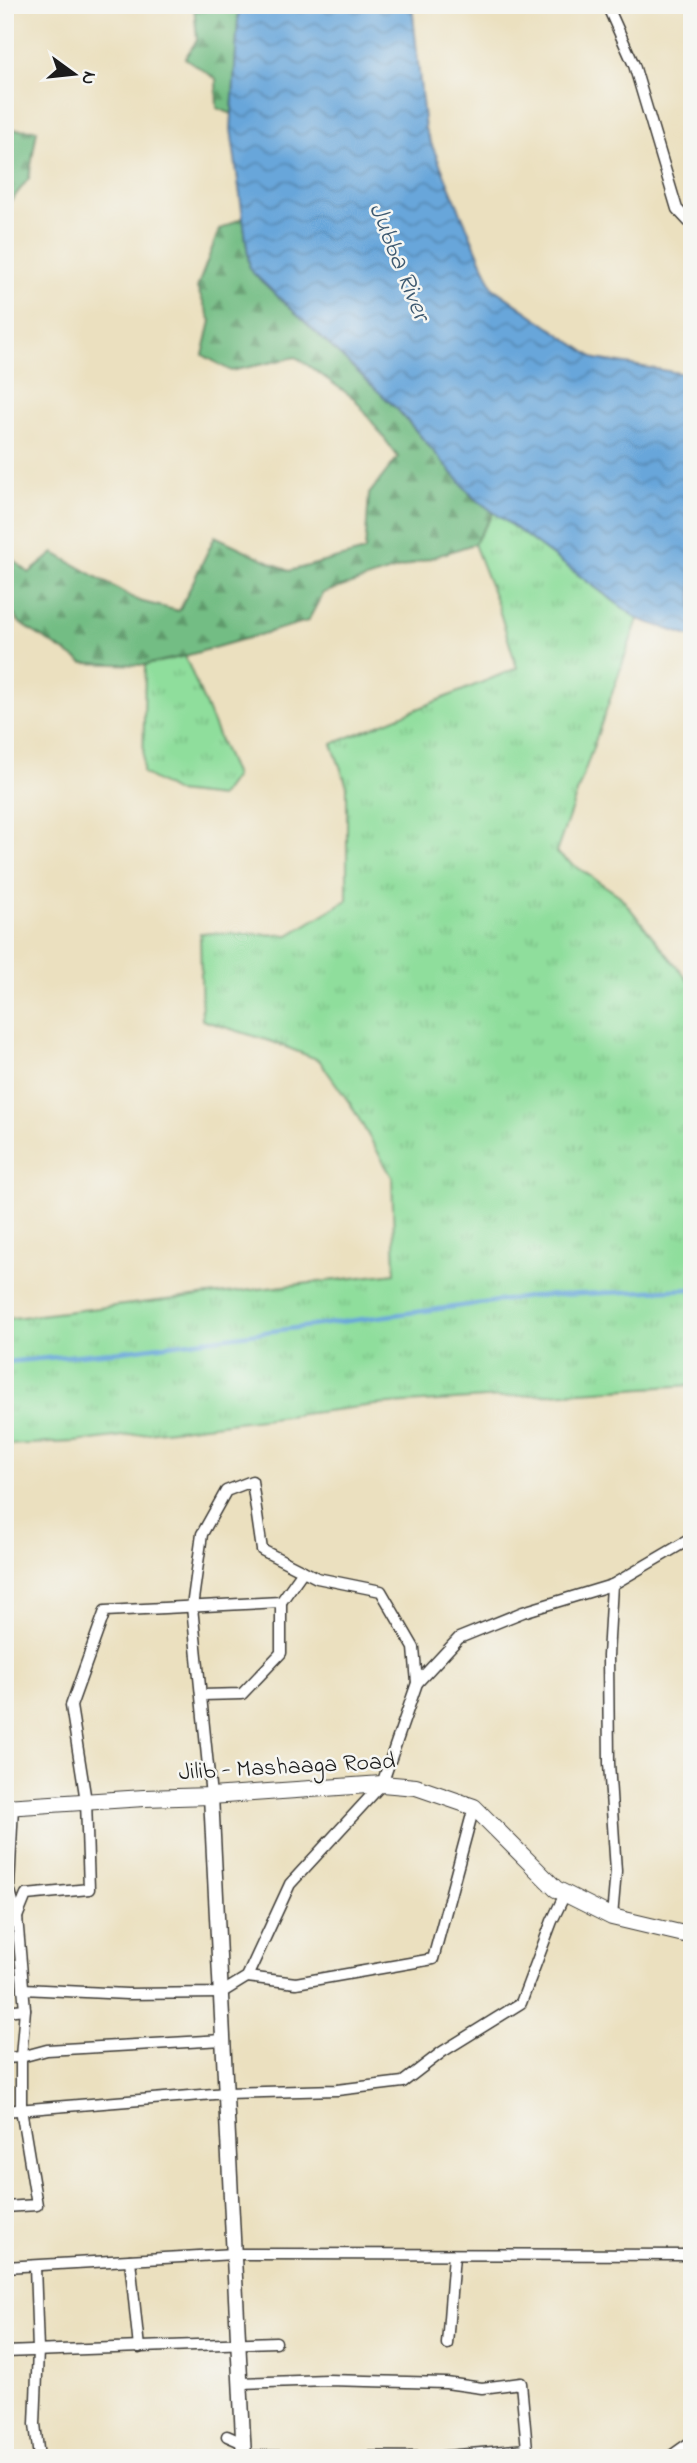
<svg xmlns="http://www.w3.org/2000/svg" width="697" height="2463" font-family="'Indie Flower',sans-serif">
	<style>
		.grass { fill: url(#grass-tufts); stroke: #567d5c; stroke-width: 2 }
		.forest { fill: url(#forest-firs); stroke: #486c50; stroke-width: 2 }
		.water { fill: url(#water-waves); stroke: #42617b; stroke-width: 2 }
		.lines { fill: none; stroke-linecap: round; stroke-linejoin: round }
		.stream { stroke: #68a6da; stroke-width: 4.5 }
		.minor-casing { stroke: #3b3934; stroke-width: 13 }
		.tertiary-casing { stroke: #3b3934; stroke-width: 17 }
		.secondary-casing { stroke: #3b3934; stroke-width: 18 }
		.minor { stroke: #fff; stroke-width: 10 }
		.tertiary { stroke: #fff; stroke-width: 14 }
		.secondary { stroke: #fff; stroke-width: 16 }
		.labels { text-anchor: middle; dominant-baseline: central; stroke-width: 5; stroke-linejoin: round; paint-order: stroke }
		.street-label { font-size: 24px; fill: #1c1c1c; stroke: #f6f6f2 }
		.water-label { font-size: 26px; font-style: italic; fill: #3e5a71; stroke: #f6f6f2 }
	</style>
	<defs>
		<pattern id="grass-tufts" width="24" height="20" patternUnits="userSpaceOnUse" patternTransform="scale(1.75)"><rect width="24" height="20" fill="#8fde9c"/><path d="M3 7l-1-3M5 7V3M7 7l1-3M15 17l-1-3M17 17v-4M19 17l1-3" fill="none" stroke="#7bbe86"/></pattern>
		<pattern id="forest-firs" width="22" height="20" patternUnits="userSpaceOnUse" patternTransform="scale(1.75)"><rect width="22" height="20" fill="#73bd84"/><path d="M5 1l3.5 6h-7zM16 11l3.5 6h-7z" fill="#5e996b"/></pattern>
		<pattern id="water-waves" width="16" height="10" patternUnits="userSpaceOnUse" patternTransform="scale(1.75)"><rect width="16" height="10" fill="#68a6da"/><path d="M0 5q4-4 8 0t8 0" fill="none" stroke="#5586b0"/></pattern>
	</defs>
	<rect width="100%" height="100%" fill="#f6f6f2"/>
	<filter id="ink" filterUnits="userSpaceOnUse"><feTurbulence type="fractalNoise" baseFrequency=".0143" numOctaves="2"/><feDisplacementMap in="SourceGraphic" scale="14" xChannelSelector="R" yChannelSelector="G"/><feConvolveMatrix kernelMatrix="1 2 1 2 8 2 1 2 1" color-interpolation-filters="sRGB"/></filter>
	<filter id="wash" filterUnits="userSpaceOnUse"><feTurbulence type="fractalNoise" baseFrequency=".00686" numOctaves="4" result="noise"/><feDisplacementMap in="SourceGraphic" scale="28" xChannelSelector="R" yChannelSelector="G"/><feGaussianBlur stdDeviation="1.57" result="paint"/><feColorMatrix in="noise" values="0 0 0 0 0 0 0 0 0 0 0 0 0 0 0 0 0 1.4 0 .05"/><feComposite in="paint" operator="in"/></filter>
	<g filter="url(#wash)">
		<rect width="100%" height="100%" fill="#ebe0bf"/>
		<!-- grass -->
		<g class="grass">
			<path d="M494,512L638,619L556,853L620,896L692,985V1385L375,1405L75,1442L5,1445V1319L395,1273L392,1177L351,1105L319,1060L273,1042L202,1020L200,933L289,935L347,900V786L332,744L517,668L497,603L474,544Z"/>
			<path d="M185,656L235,776L220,797L176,792L143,773L145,665Z"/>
		</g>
		<!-- forest -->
		<g class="forest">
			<path d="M194,5H239L232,114L217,108L216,79L185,58L197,40Z"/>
			<path d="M5,129L37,130L29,178L11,201H5Z"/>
			<path d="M243,217L250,270L398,410L473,497L494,512L474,544L323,593L308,621L185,656L145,665L83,663L21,624L5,605V553L29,573L54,553L139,601L179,611L215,536L289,571L365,551L369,494L398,457L355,399L296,357L231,371L203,355L211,321L197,288L219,230Z"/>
		</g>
		<!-- water -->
		<path class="water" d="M239,5H412L425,129L493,288L596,359L692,375V637L638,619L473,497L398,410L250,270L231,129Z"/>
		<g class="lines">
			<!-- stream -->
			<path class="stream" d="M5,1362L122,1351L536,1296L692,1289"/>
		</g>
	</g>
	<g filter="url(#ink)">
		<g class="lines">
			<!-- minor casing -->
			<g class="minor-casing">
				<g id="minor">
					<path d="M607,5L634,65L677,209L692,225"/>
					<path d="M612,1585L608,1656L609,1763L616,1871L612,1917"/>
					<path d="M202,1695L242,1694L281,1653V1602"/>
					<path d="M211,1796L192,1607L202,1534L226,1491L252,1481L262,1550L317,1578L381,1591L414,1648L417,1683"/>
					<path d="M5,1917H17L26,1895L89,1889L86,1801L71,1706L105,1611L281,1602L303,1571"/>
					<path d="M247,1977L296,1983L433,1959L474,1807"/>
					<path d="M23,1989L127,1994L221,1993L247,1977L290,1884L382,1784L417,1683L459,1638L523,1612L612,1585L692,1538"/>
					<path d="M5,2011L25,2009"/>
					<path d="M5,2058L21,2057L47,2050L223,2040"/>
					<path d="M5,2111L226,2093L337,2090L403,2082L442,2052L521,2003L552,1921L565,1894"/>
					<path d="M5,2207L37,2205L21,2109V2057L25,2009L17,1917L9,1887L13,1806"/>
					<path d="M130,2260L139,2348"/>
					<path d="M35,2266L38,2350L35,2424L39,2458"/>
					<path d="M5,2267L234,2254L692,2255"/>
					<path d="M447,2344L454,2255"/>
					<path d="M5,2352L276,2342"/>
					<path d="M240,2383L327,2380L446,2383L482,2388L521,2383L527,2449L435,2457L244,2456"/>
					<path d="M227,2436L243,2443"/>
					<path d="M668,2458L692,2441"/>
				</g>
			</g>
			<!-- tertiary casing -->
			<g class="tertiary-casing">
				<path id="tertiary" d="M211,1796L244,2458"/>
			</g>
			<!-- secondary casing -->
			<g class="secondary-casing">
				<path id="secondary" d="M5,1807L144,1798L211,1796L382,1784L416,1787L474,1807L556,1889L612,1917L684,1934L692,1933"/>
			</g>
			<!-- minor -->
			<use href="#minor" class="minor"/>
			<!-- tertiary -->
			<use href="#tertiary" class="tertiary"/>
			<!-- secondary -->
			<use href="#secondary" class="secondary"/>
		</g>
	</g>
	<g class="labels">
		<!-- street labels -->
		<g class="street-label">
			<text transform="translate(287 1768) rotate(-3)">Jilib - Mashaaga Road</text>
		</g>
		<!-- water labels -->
		<g class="water-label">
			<text transform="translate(398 262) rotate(68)">Jubba River</text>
		</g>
	</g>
	<!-- margin -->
	<rect width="697" height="2463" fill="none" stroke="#f6f6f2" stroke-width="28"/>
	<!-- north arrow -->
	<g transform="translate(74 74) rotate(105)" stroke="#f6f6f2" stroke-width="5" paint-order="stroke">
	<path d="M0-5L12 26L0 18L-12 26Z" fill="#1c1c1c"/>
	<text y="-10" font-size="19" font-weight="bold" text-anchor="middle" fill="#1c1c1c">N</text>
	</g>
</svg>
